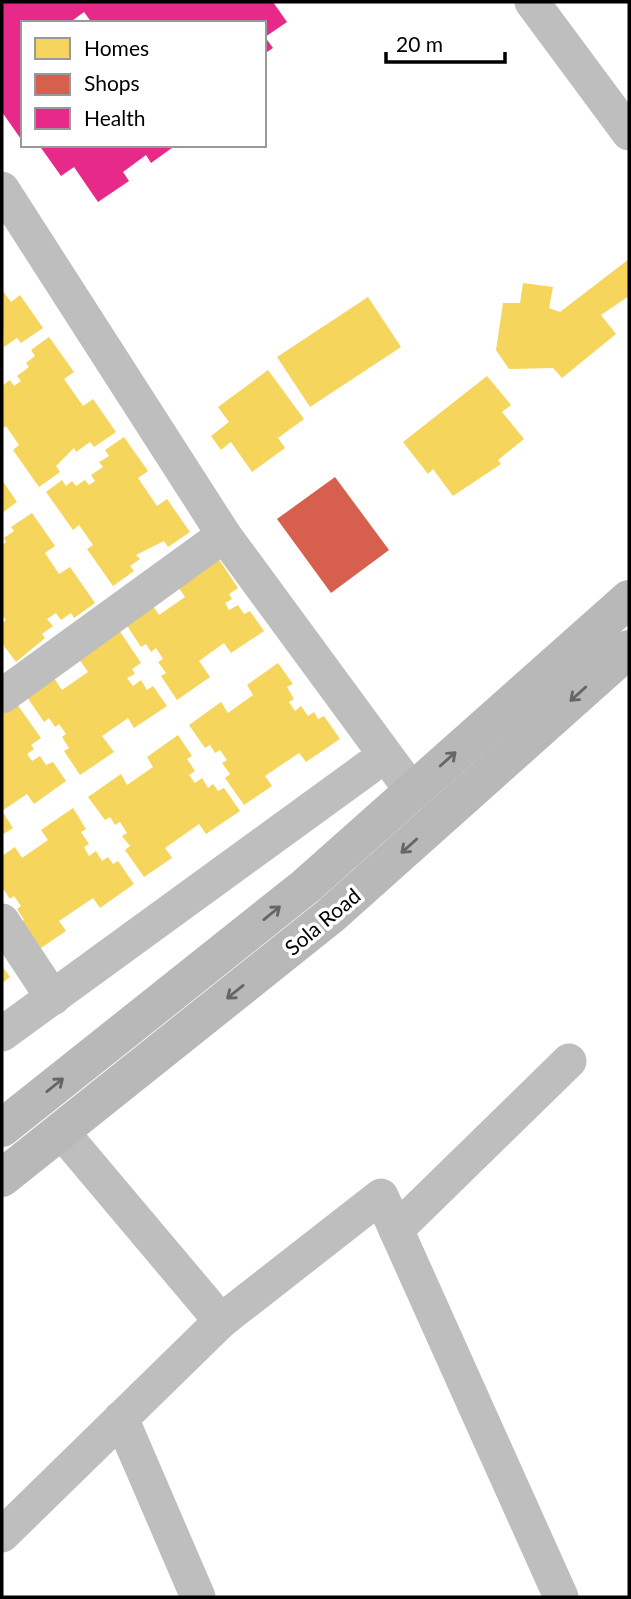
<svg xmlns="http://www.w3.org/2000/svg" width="631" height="1599" font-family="Lato,sans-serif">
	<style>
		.homes { fill: #f6d55c }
		.shops { fill: #d6604d }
		.health { fill: #e7298a }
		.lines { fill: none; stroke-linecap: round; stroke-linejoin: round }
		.street { stroke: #bebebe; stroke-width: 35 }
		.secondary { stroke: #b8b8b8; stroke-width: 38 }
		.oneway { stroke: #656565 }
		.labels { text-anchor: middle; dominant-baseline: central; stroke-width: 7; stroke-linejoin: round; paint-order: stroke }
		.street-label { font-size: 21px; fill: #000; stroke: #fff }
	</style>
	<rect width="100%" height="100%" fill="#fff"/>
	<!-- homes -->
	<g class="homes">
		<path d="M629,259V296L601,315L616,334L562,378L553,368L509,369L496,350L503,303H520L523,283L553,287L549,308L560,312Z"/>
		<path d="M2,290L11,302L20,295L43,328L21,343L17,338L4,347Z"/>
		<path d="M368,297L401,347L310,407L277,357Z"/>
		<path d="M49,337L74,372L64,379L83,406L93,399L116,432L94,447L90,442L76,452L74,448L56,466L60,472L39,487L13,450L19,445L6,426L2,429V386L10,380L14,386L21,381L17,376L29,367L26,363L35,356L31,350Z"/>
		<path d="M268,370L304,419L278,438L285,448L252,472L231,442L221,450L211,436L229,422L218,407Z"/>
		<path d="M487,376L511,405L502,412L524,439L498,460L501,464L453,496L433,469L428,474L403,442Z"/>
		<path d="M124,437L148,471L138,478L157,506L167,499L190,532L168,547L164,541L136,555L140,559L130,566L134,571L113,586L87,549L93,545L79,525L73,530L46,492L62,480L66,486L72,481L76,486L85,480L89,485L95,481L91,475L103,467L99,462L109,456L105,450Z"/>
		<path d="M2,480L17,502L2,513Z"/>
		<path d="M32,513L55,546L45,553L59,574L70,567L95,603L74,618L71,613L61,620L56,613L47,619L53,626L42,634L45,638L16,662L2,643V623L6,620L2,615V545L6,542L4,538L14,531L11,527Z"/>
		<path d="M212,549L238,588L229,594L232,599L225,603L229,610L238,605L244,614L250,611L264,631L231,653L224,643L199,661L210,677L177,700L161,676L166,673L158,662L163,659L156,648L151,652L146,644L141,647L124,621L151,603L159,615L185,597L171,577Z"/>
		<path d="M115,624L141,663L132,669L135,674L127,678L133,686L141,680L147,690L153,686L167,706L134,728L128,718L102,736L114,752L80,775L64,751L69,748L62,737L66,734L59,724L55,727L49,718L44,722L27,697L54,678L62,690L88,672L74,652Z"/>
		<path d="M278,663L293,684L287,687L294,699L289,702L295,711L301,706L308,716L314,712L318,719L324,716L340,739L306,762L299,753L265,776L272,786L244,805L225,778L230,774L222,763L227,760L220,750L215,753L210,745L205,748L189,725L221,702L228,713L253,695L247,685Z"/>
		<path d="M14,700L41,738L31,745L34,749L27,754L32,761L40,756L46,765L53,762L66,781L34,804L27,794L2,811L13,828L2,835V708Z"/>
		<path d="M178,735L192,756L187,759L195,771L189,775L195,783L202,778L208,788L213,784L218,791L224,788L240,811L206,834L199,824L165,848L172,858L144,877L125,850L130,846L122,836L127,833L120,822L115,825L110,817L105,820L88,797L121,774L127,785L153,767L147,757Z"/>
		<path d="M73,808L86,829L81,832L89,844L84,847L89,856L96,851L102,861L108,857L113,864L118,861L134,884L100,908L93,898L59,921L66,931L38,950L19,923L24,920L17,909L21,906L14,896L10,899L4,890L2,891V856L15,847L22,858L48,840L41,830Z"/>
		<path d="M2,966L10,977L2,983Z"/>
	</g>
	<!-- shops -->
	<path class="shops" d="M335,477L389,550L331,593L277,519Z"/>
	<!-- health -->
	<g class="health">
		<path d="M2,2H273L287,22L265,37L273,48L264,54V23H92L84,12L69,23H23V142L2,112Z"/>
		<path d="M39,145H176L151,163L146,155L123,172L129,181L98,202L74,167L61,176Z"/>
	</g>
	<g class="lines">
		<!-- street -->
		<g class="street">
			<path d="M532,2L629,133"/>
			<path d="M2,189L224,535L412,791"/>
			<path d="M2,696L224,535"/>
			<path d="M2,921L53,998"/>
			<path d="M2,1034L369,767"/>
			<path d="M61,1131L221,1321"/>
			<path d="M396,1230L569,1061"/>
			<path d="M121,1418L198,1597"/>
			<path d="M2,1535L221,1321L381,1196L561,1597"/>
		</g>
		<!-- secondary -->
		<g class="secondary">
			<path d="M2,1128L306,886L629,599"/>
			<path d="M2,1178L330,916L629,649"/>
		</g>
	</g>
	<!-- one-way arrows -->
	<defs><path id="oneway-shaft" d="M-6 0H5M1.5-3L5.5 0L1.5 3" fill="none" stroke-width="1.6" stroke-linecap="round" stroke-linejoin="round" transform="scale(1.75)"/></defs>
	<g class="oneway">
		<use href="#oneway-shaft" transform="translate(578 694) rotate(138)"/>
		<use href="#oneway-shaft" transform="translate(448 759) rotate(-42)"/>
		<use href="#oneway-shaft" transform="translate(409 846) rotate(138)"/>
		<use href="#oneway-shaft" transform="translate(272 913) rotate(-39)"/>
		<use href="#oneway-shaft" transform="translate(235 992) rotate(141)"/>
		<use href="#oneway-shaft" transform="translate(55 1085) rotate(-39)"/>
	</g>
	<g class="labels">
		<!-- street labels -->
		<g class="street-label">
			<text transform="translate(322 921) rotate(-40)">Sola Road</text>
		</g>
	</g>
	<!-- border -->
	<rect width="631" height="1599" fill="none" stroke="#000000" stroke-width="7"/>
	<!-- legend -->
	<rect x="21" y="21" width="245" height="126" fill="#ffffff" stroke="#999999" stroke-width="2"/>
	<rect x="35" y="38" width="35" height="21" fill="#f6d55c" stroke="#999999" stroke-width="2"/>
	<text x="84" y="56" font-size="21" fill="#000000">Homes</text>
	<rect x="35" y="74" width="35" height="21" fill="#d6604d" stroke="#999999" stroke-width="2"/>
	<text x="84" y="91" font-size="21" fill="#000000">Shops</text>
	<rect x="35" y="108" width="35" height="21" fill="#e7298a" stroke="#999999" stroke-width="2"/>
	<text x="84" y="126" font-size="21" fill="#000000">Health</text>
	<!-- scale -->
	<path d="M386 52v10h119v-10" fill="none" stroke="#000000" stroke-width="3.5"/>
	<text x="396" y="52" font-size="21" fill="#000000" stroke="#ffffff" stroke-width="5" paint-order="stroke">20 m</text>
</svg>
